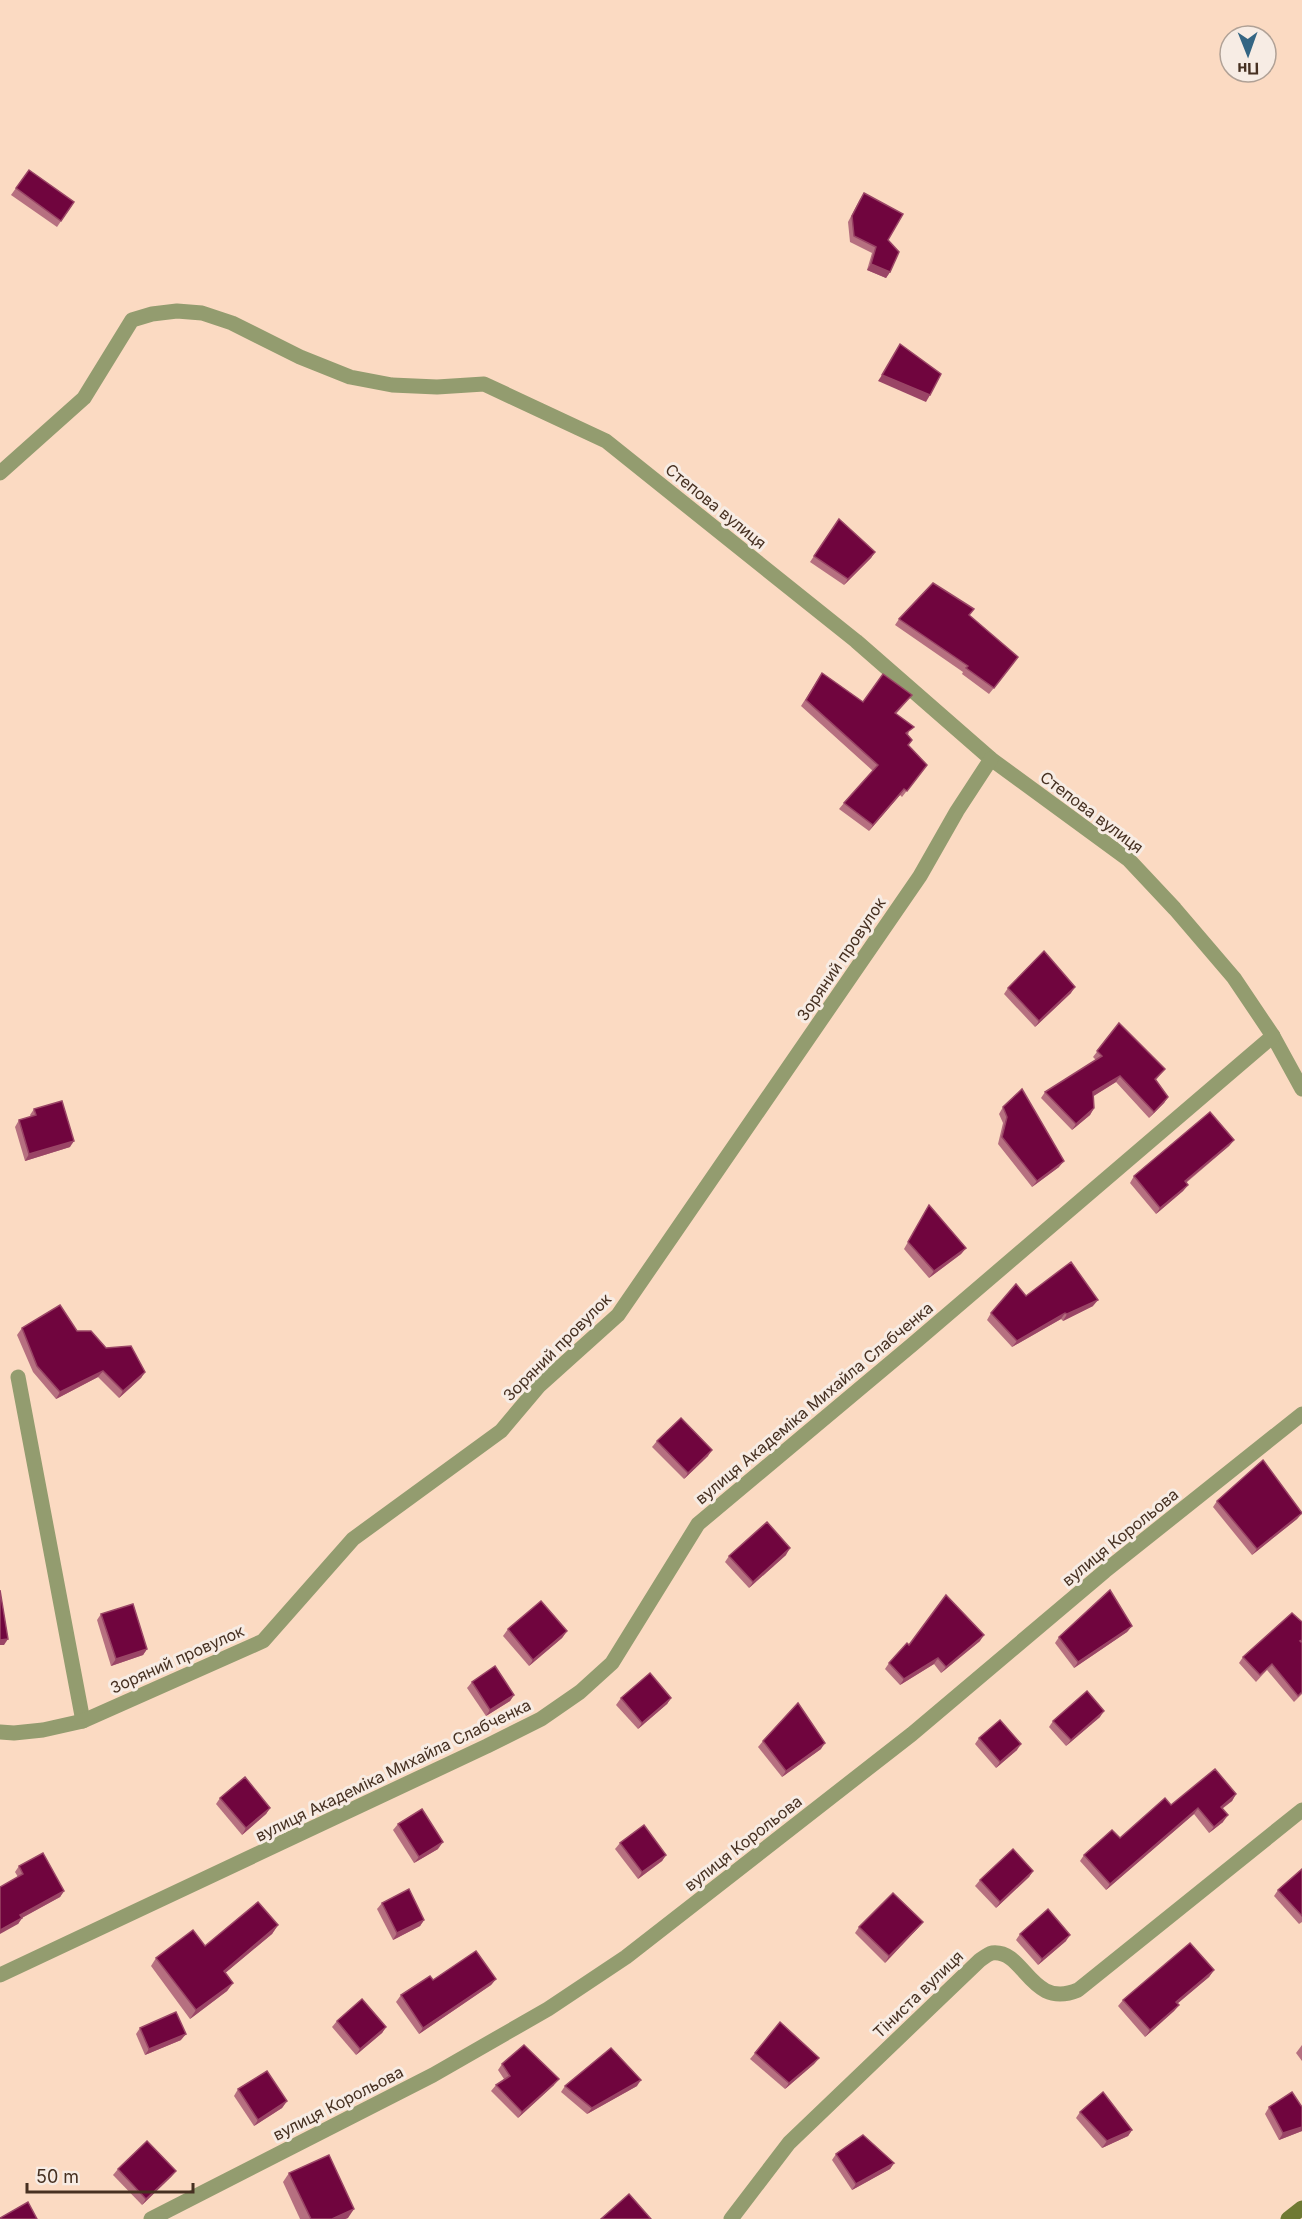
<svg xmlns="http://www.w3.org/2000/svg" width="1302" height="2219" font-family="Inter,sans-serif">
	<style>
		.lines { fill: none; stroke-linecap: round; stroke-linejoin: round }
		.street { stroke: #939c6f; stroke-width: 15 }
		.secondary { stroke: #6f7a33; stroke-width: 15 }
		.wall { fill: #b67080 }
		.shaded-wall { fill: #9a4566 }
		.building { fill: #70053e; stroke: #9a4566; stroke-width: 1.5 }
		.labels { text-anchor: middle; dominant-baseline: central; stroke-width: 6; stroke-linejoin: round; paint-order: stroke }
		.street-label { font-size: 16px; fill: #463021; stroke: #f7ece4 }
	</style>
	<rect width="100%" height="100%" fill="#fbdac2"/>
	<g class="lines">
		<!-- street -->
		<g class="street">
			<path d="M0,473L84,398L132,320L152,314L177,311L202,313L232,323L300,357L350,377L392,385L437,387L484,384L606,441L856,641L991,759L1129,860L1175,909L1234,978L1273,1036L1302,1089"/>
			<path d="M18,1377L83,1721"/>
			<path d="M0,1732L14,1733L43,1730L83,1721L263,1641L353,1539L501,1431L539,1386L618,1315L920,876L957,811L991,759"/>
			<path d="M0,1975L487,1746L541,1719L580,1692L612,1663L698,1524L913,1344L1273,1036"/>
			<path d="M151,2219L433,2075L548,2009L626,1957L912,1734L1105,1571L1302,1414"/>
			<path d="M731,2219L789,2143L980,1960C983,1958 988,1954 992,1953C1025,1949 1030,2010 1078,1990L1302,1810"/>
		</g>
		<!-- secondary -->
		<path class="secondary" d="M1288,2219L1302,2208"/>
	</g>
	<!-- wall -->
	<g class="wall">
		<path d="M16,188L74,202L57,227L11,195Z"/>
		<path d="M864,193L888,240L890,272L886,278L867,270L872,253L850,242L848,222L860,199Z"/>
		<path d="M839,519L875,552L871,558L844,585L810,562Z"/>
		<path d="M969,616L1014,663L989,694L962,674L963,672L895,625L899,619Z"/>
		<path d="M822,673L863,702L907,701L896,714L909,733L907,735L908,745L927,765L902,797L900,795L869,831L839,809L844,803L873,771L801,706Z"/>
		<path d="M1008,988L1071,993L1035,1027L1004,994Z"/>
		<path d="M1119,1023L1165,1069L1156,1080L1168,1097L1164,1103L1149,1118L1116,1082L1093,1096L1094,1108L1090,1115L1072,1130L1041,1098L1045,1092L1096,1060L1093,1057Z"/>
		<path d="M1003,1107L1059,1167L1032,1187L998,1144L1003,1123L999,1114Z"/>
		<path d="M34,1109L70,1147L25,1161L15,1127L19,1120L31,1117L30,1115Z"/>
		<path d="M1234,1140L1229,1146L1186,1183L1188,1185L1183,1191L1156,1214L1130,1183L1134,1176Z"/>
		<path d="M929,1205L966,1248L961,1254L929,1278L904,1249Z"/>
		<path d="M1026,1296L1093,1306L1063,1321L1061,1319L1012,1347L987,1320L991,1313Z"/>
		<path d="M22,1328L77,1331L145,1372L141,1378L119,1398L98,1377L56,1399L33,1372L17,1335Z"/>
		<path d="M657,1441L708,1456L684,1479L652,1447Z"/>
		<path d="M1217,1501L1302,1513L1297,1519L1252,1555L1213,1507Z"/>
		<path d="M786,1555L749,1588L725,1562L729,1556Z"/>
		<path d="M101,1614L147,1649L143,1655L111,1666L97,1620Z"/>
		<path d="M1302,1622V1694L1294,1702L1267,1670L1256,1682L1239,1663L1243,1657Z"/>
		<path d="M1132,1626L1127,1632L1074,1668L1055,1643L1059,1637Z"/>
		<path d="M508,1629L567,1631L562,1638L529,1666L503,1636Z"/>
		<path d="M980,1641L941,1673L934,1664L900,1685L885,1669L889,1663L909,1645Z"/>
		<path d="M472,1682L514,1695L510,1701L486,1716L467,1688Z"/>
		<path d="M621,1698H671L667,1704L638,1729L616,1705Z"/>
		<path d="M1100,1717L1066,1746L1049,1727L1053,1721Z"/>
		<path d="M979,1738L1017,1750L996,1768L975,1744Z"/>
		<path d="M763,1741L821,1749L782,1777L758,1747Z"/>
		<path d="M1236,1794L1232,1801L1222,1809L1223,1822L1209,1833L1194,1814L1106,1890L1080,1861L1084,1855L1120,1838L1171,1805Z"/>
		<path d="M220,1798L270,1808L266,1814L242,1835L216,1804Z"/>
		<path d="M398,1824L438,1849L414,1863L393,1830Z"/>
		<path d="M620,1843L666,1855L662,1861L638,1879L615,1849Z"/>
		<path d="M19,1866L64,1891L60,1897L22,1918L18,1924V1877L15,1872Z"/>
		<path d="M1302,1869V1922L1299,1924L1274,1896L1278,1890Z"/>
		<path d="M1033,1871L1029,1877L996,1908L975,1886L980,1880Z"/>
		<path d="M382,1903L424,1920L420,1926L393,1940L377,1909Z"/>
		<path d="M923,1922L918,1928L885,1963L855,1933L859,1927Z"/>
		<path d="M278,1925L272,1934L225,1973L233,1983L227,1991L190,2019L151,1966L156,1958L205,1946Z"/>
		<path d="M1020,1934L1066,1941L1038,1965L1016,1940Z"/>
		<path d="M1214,1970L1209,1977L1177,2004L1179,2005L1174,2011L1145,2037L1118,2006L1123,2000Z"/>
		<path d="M496,1979L491,1985L419,2034L396,2002L401,1995L433,1980Z"/>
		<path d="M337,2021L386,2027L382,2033L356,2055L332,2027Z"/>
		<path d="M140,2028L181,2040L145,2055L136,2034Z"/>
		<path d="M1302,2045V2061L1296,2053Z"/>
		<path d="M755,2053L819,2058L814,2064L785,2089L750,2059Z"/>
		<path d="M502,2064L554,2085L518,2118L491,2091L496,2085L504,2079L498,2070Z"/>
		<path d="M565,2086H637L587,2114L561,2092Z"/>
		<path d="M238,2089L287,2101L282,2108L254,2126L234,2096Z"/>
		<path d="M1269,2107H1302V2131L1279,2140L1265,2114Z"/>
		<path d="M1080,2112L1132,2130L1128,2136L1102,2148L1076,2118Z"/>
		<path d="M836,2154L894,2163L890,2169L852,2190L832,2160Z"/>
		<path d="M118,2169L176,2171L171,2177L142,2205L113,2175Z"/>
		<path d="M289,2173L348,2218L345,2219H300L283,2182Z"/>
	</g>
	<!-- shaded-wall -->
	<g class="shaded-wall">
		<path d="M871,264L890,272L886,278L867,270Z"/>
		<path d="M882,375L930,395L926,402L878,381Z"/>
		<path d="M875,552L871,558L844,585L848,579Z"/>
		<path d="M904,789L900,795L869,831L873,825Z"/>
		<path d="M1075,987L1071,993L1035,1027L1039,1021Z"/>
		<path d="M1120,1076L1116,1082L1089,1099L1093,1092Z"/>
		<path d="M1168,1097L1164,1103L1149,1118L1154,1112Z"/>
		<path d="M1094,1108L1090,1115L1072,1130L1076,1124Z"/>
		<path d="M1234,1140L1229,1146L1180,1187L1185,1181Z"/>
		<path d="M74,1141L70,1147L25,1161L29,1154Z"/>
		<path d="M1064,1161L1059,1167L1032,1187L1037,1181Z"/>
		<path d="M1188,1185L1183,1191L1156,1214L1160,1208Z"/>
		<path d="M966,1248L961,1254L929,1278L934,1271Z"/>
		<path d="M1098,1300L1093,1306L1063,1321L1067,1314Z"/>
		<path d="M1065,1313L1061,1319L1012,1347L1017,1341Z"/>
		<path d="M103,1371L98,1377L56,1399L60,1392Z"/>
		<path d="M145,1372L141,1378L119,1398L123,1391Z"/>
		<path d="M712,1450L708,1456L684,1479L688,1473Z"/>
		<path d="M1302,1513L1297,1519L1252,1555L1257,1549Z"/>
		<path d="M790,1548L786,1555L749,1588L753,1582Z"/>
		<path d="M1132,1626L1127,1632L1074,1668L1078,1662Z"/>
		<path d="M567,1631L562,1638L529,1666L533,1660Z"/>
		<path d="M984,1635L980,1641L941,1673L946,1667Z"/>
		<path d="M8,1639L4,1645H0V1640Z"/>
		<path d="M147,1649L143,1655L111,1666L116,1659Z"/>
		<path d="M938,1658L934,1664L900,1685L904,1679Z"/>
		<path d="M514,1695L510,1701L486,1716L490,1710Z"/>
		<path d="M671,1698L667,1704L638,1729L642,1723Z"/>
		<path d="M1104,1711L1100,1717L1066,1746L1071,1740Z"/>
		<path d="M825,1743L821,1749L782,1777L786,1771Z"/>
		<path d="M1021,1744L1017,1750L996,1768L1000,1762Z"/>
		<path d="M1236,1794L1232,1801L1216,1813L1221,1807Z"/>
		<path d="M270,1808L266,1814L242,1835L246,1828Z"/>
		<path d="M1198,1808L1194,1814L1106,1890L1110,1884Z"/>
		<path d="M1228,1815L1223,1822L1209,1833L1214,1827Z"/>
		<path d="M443,1842L438,1849L414,1863L419,1857Z"/>
		<path d="M666,1855L662,1861L638,1879L642,1872Z"/>
		<path d="M1033,1871L1029,1877L996,1908L1000,1902Z"/>
		<path d="M64,1891L60,1897L16,1921L20,1915Z"/>
		<path d="M22,1918L18,1924L0,1934V1930Z"/>
		<path d="M424,1920L420,1926L393,1940L397,1933Z"/>
		<path d="M923,1922L918,1928L885,1963L889,1956Z"/>
		<path d="M278,1925L272,1934L218,1979L224,1971Z"/>
		<path d="M1070,1935L1066,1941L1038,1965L1042,1959Z"/>
		<path d="M1214,1970L1209,1977L1172,2008L1176,2002Z"/>
		<path d="M496,1979L491,1985L419,2034L423,2028Z"/>
		<path d="M233,1983L227,1991L190,2019L196,2010Z"/>
		<path d="M1179,2005L1174,2011L1145,2037L1150,2030Z"/>
		<path d="M386,2027L382,2033L356,2055L360,2049Z"/>
		<path d="M186,2034L181,2040L145,2055L149,2049Z"/>
		<path d="M819,2058L814,2064L785,2089L789,2083Z"/>
		<path d="M559,2079L554,2085L518,2118L522,2112Z"/>
		<path d="M641,2080L637,2086L587,2114L592,2108Z"/>
		<path d="M287,2101L282,2108L254,2126L258,2120Z"/>
		<path d="M1302,2127V2131L1279,2140L1283,2133Z"/>
		<path d="M1132,2130L1128,2136L1102,2148L1107,2141Z"/>
		<path d="M894,2163L890,2169L852,2190L856,2184Z"/>
		<path d="M176,2171L171,2177L142,2205L146,2199Z"/>
		<path d="M354,2209L348,2218L345,2219H332Z"/>
	</g>
	<!-- building -->
	<g class="building">
		<path d="M29,170L74,202L61,221L16,188Z"/>
		<path d="M864,193L903,214L888,240L899,252L890,272L871,264L876,247L854,236L852,216Z"/>
		<path d="M900,344L941,374L930,395L882,375Z"/>
		<path d="M839,519L875,552L848,579L814,556Z"/>
		<path d="M933,583L974,609L969,615L1018,657L994,688L966,668L968,666L899,619Z"/>
		<path d="M822,673L863,702L883,674L912,695L895,713L914,727L906,733L912,740L908,745L927,765L907,791L904,789L873,825L844,803L878,765L806,700Z"/>
		<path d="M1044,951L1075,987L1039,1021L1008,988Z"/>
		<path d="M1119,1023L1165,1069L1155,1079L1168,1097L1154,1112L1120,1076L1093,1092L1094,1108L1076,1124L1045,1092L1102,1056L1097,1051Z"/>
		<path d="M1022,1089L1064,1161L1037,1181L1002,1137L1007,1117L1003,1107Z"/>
		<path d="M62,1101L74,1141L29,1154L19,1120L36,1115L34,1109Z"/>
		<path d="M1210,1112L1234,1140L1185,1181L1188,1185L1160,1208L1134,1176Z"/>
		<path d="M929,1205L966,1248L934,1271L908,1242Z"/>
		<path d="M1071,1262L1098,1300L1067,1314L1065,1313L1017,1341L991,1313L1016,1284L1026,1296Z"/>
		<path d="M60,1305L77,1331H91L106,1348L131,1346L145,1372L123,1391L103,1371L60,1392L37,1366L22,1328Z"/>
		<path d="M681,1418L712,1450L688,1473L657,1441Z"/>
		<path d="M1263,1460L1302,1513L1257,1549L1217,1501Z"/>
		<path d="M767,1522L790,1548L753,1582L729,1556Z"/>
		<path d="M0,1590L8,1639L0,1640Z"/>
		<path d="M1110,1590L1132,1626L1078,1662L1059,1637Z"/>
		<path d="M946,1595L984,1635L946,1667L938,1658L904,1679L889,1663L907,1643L909,1645Z"/>
		<path d="M541,1601L567,1631L533,1660L508,1629Z"/>
		<path d="M133,1604L147,1649L116,1659L101,1614Z"/>
		<path d="M1292,1613L1302,1622V1640L1300,1641L1302,1643V1692L1298,1696L1272,1664L1260,1675L1243,1657Z"/>
		<path d="M495,1666L514,1695L490,1710L472,1682Z"/>
		<path d="M650,1673L671,1698L642,1723L621,1698Z"/>
		<path d="M1087,1691L1104,1711L1071,1740L1053,1721Z"/>
		<path d="M798,1703L825,1743L786,1771L763,1741Z"/>
		<path d="M1000,1720L1021,1744L1000,1762L979,1738Z"/>
		<path d="M1215,1769L1236,1794L1221,1807L1228,1815L1214,1827L1198,1808L1110,1884L1084,1855L1112,1830L1120,1838L1165,1798L1171,1805Z"/>
		<path d="M245,1777L270,1808L246,1828L220,1798Z"/>
		<path d="M422,1809L443,1842L419,1857L398,1824Z"/>
		<path d="M644,1825L666,1855L642,1872L620,1843Z"/>
		<path d="M1013,1849L1033,1871L1000,1902L980,1880Z"/>
		<path d="M43,1853L64,1891L20,1915L22,1918L0,1930V1887L23,1874L19,1866Z"/>
		<path d="M1302,1869V1916L1278,1890Z"/>
		<path d="M409,1889L424,1920L397,1933L382,1903Z"/>
		<path d="M893,1893L923,1922L889,1956L859,1927Z"/>
		<path d="M258,1902L278,1925L224,1971L233,1983L196,2010L156,1958L193,1930L205,1946Z"/>
		<path d="M1048,1909L1070,1935L1042,1959L1020,1934Z"/>
		<path d="M1190,1943L1214,1970L1176,2002L1179,2005L1150,2030L1123,2000Z"/>
		<path d="M476,1951L496,1979L423,2028L401,1995L430,1976L433,1980Z"/>
		<path d="M362,1999L386,2027L360,2049L337,2021Z"/>
		<path d="M176,2012L186,2034L149,2049L140,2028Z"/>
		<path d="M780,2022L819,2058L789,2083L755,2053Z"/>
		<path d="M524,2045L559,2079L522,2112L496,2085L510,2076L502,2064Z"/>
		<path d="M611,2048L641,2080L592,2108L565,2086Z"/>
		<path d="M267,2071L287,2101L258,2120L238,2089Z"/>
		<path d="M1103,2092L1132,2130L1107,2141L1080,2112Z"/>
		<path d="M1292,2092L1302,2107V2127L1283,2133L1269,2107Z"/>
		<path d="M863,2135L894,2163L856,2184L836,2154Z"/>
		<path d="M147,2141L176,2171L146,2199L118,2169Z"/>
		<path d="M329,2155L354,2209L332,2219H311L289,2173Z"/>
		<path d="M629,2194L651,2219H601Z"/>
		<path d="M28,2202L37,2219H0V2218Z"/>
	</g>
	<g class="labels">
		<!-- street labels -->
		<g class="street-label">
			<text transform="translate(716 506) rotate(39)">Степова вулиця</text>
			<text transform="translate(1092 812) rotate(37)">Степова вулиця</text>
			<text transform="translate(841 959) rotate(-56)">Зоряний провулок</text>
			<text transform="translate(557 1347) rotate(-45)">Зоряний провулок</text>
			<text transform="translate(814 1403) rotate(-40)">вулиця Академіка Михайла Слабченка</text>
			<text transform="translate(1120 1537) rotate(-39)">вулиця Корольова</text>
			<text transform="translate(177 1659) rotate(-24)">Зоряний провулок</text>
			<text transform="translate(393 1770) rotate(-26)">вулиця Академіка Михайла Слабченка</text>
			<text transform="translate(743 1843) rotate(-38)">вулиця Корольова</text>
			<text transform="translate(918 1994) rotate(-44)">Тіниста вулиця</text>
			<text transform="translate(338 2103) rotate(-27)">вулиця Корольова</text>
		</g>
	</g>
	<!-- north arrow -->
	<g transform="translate(1248 54) rotate(179)"><circle r="28" fill="#f7ece4" stroke="#b0a196" stroke-width="1.5"/>
	<path d="M0-4.5L10 22L0 15L-10 22Z" fill="#346583"/>
	<text y="-9" font-size="16" font-weight="bold" text-anchor="middle" fill="#463021">Пн</text>
	</g>
	<!-- scale -->
	<path d="M27 2183v9h166v-9" fill="none" stroke="#463021" stroke-width="3"/>
	<text x="36" y="2183" font-size="18" fill="#463021" stroke="#f7ece4" stroke-width="4.5" paint-order="stroke">50 m</text>
</svg>
